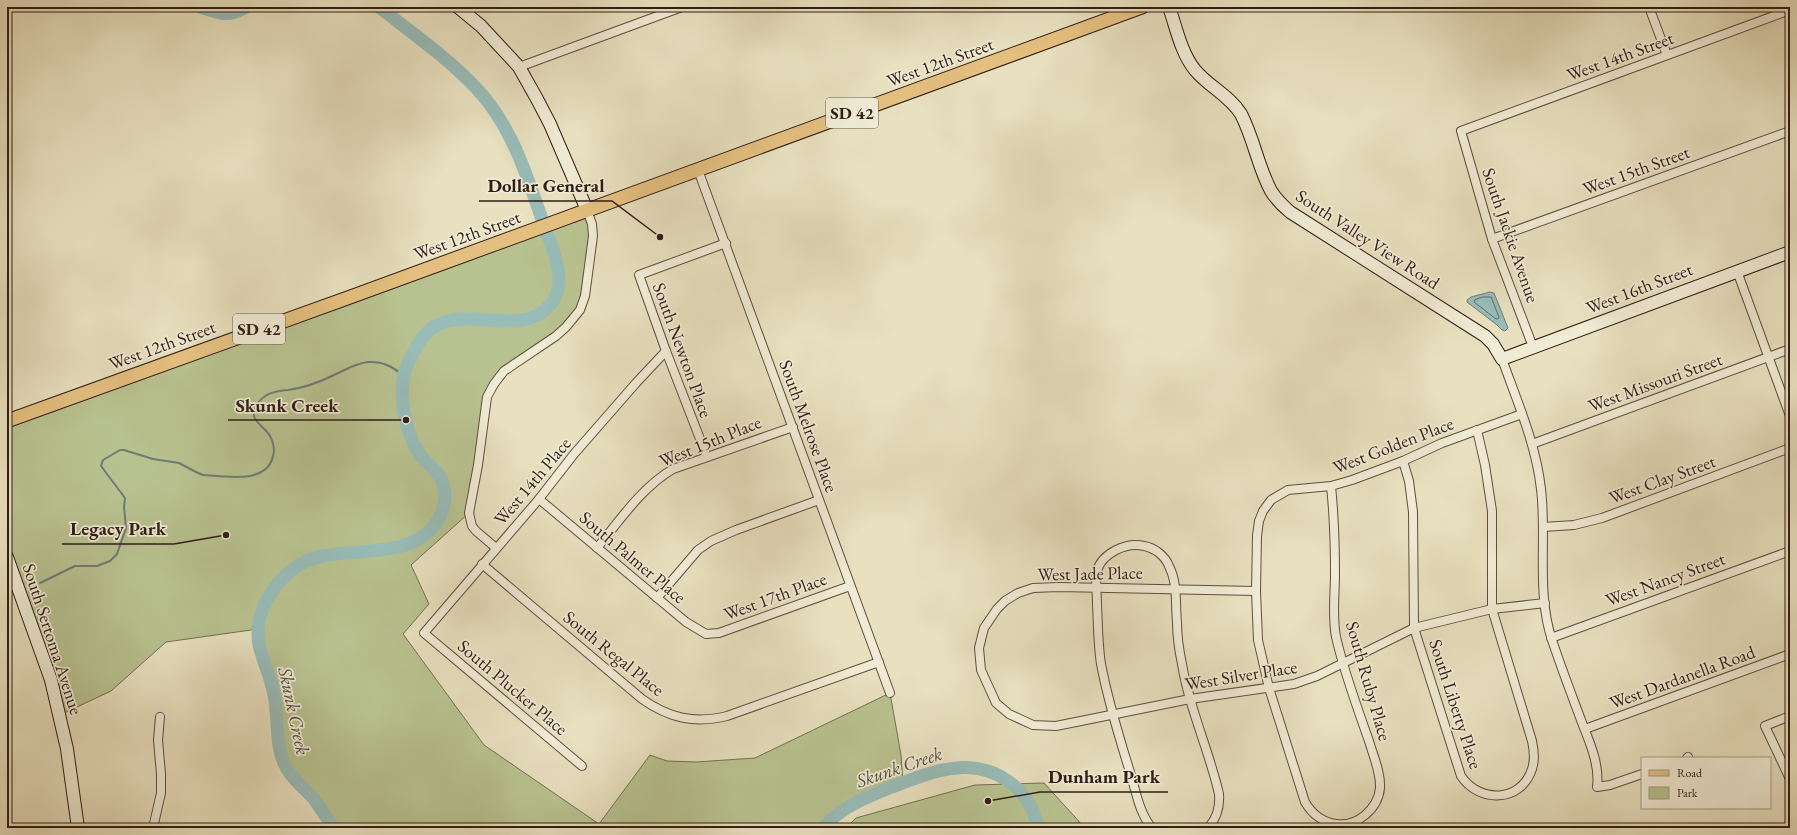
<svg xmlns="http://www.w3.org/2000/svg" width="1797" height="835" font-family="'EB Garamond',serif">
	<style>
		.green { fill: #b8c290; stroke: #747052 }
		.water { fill: #98bcb8; stroke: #6f7c77 }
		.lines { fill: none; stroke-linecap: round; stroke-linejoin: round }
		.shore { stroke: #646c66; stroke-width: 1 }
		.stream { stroke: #6f7c77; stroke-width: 2 }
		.river { stroke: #98bcb8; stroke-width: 13 }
		.street-casing { stroke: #5f4e40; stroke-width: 10 }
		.secondary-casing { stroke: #311d15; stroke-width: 14 }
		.primary-casing { stroke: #311d15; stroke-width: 15 }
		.street { stroke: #f0ebd5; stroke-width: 8 }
		.secondary { stroke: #f0ebd5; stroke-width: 12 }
		.primary { stroke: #e4c080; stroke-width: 13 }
		.labels { text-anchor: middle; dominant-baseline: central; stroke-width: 3.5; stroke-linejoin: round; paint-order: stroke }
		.shield { fill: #f0ebd5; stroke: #6a5b4f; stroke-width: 1 }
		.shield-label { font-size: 17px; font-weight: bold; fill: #311d15 }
		.street-label { font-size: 18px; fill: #311d15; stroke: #f0ebd5 }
		.water-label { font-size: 19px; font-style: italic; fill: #504d46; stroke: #f0ebd5 }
		.leader { fill: none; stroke: #311d15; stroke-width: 1.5 }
		.callout-dot { fill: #311d15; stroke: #f0ebd5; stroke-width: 1.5 }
		.callout-label { font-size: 19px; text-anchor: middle; font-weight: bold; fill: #311d15; stroke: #f0ebd5; stroke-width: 3.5; stroke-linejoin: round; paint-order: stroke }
	</style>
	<rect width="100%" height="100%" fill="#e8e0bf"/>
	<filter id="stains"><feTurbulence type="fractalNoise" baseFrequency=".005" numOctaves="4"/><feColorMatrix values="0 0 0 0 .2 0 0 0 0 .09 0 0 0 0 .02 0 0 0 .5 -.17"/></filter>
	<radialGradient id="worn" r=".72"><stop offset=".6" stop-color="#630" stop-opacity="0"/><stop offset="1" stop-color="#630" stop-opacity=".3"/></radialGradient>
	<!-- green -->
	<g class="green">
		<path d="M587,210L593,236L585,296L577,315L497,378L485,409L469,513L411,565L429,604L403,634L484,745L599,824L650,755L667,761L696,762L755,758L890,693L901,755L903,783C874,794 844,804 823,828H334L313,799L286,768L277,729L275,697L258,629L166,642L111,691L60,715L7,558V421Z"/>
		<path d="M1044,783L1085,828H846L856,818L975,785Z"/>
	</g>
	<!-- water -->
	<path class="water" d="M1490,292L1494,293L1508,328L1505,331L1502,330L1497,325L1467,302V300L1471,297Z"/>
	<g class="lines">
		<!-- shore -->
		<path class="shore" d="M1483,297H1491L1499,317L1498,319H1496L1474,302L1475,300Z"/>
		<!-- stream -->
		<path class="stream" d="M40,583L75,566H97L110,561L117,554L126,528L124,507L125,498L101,466L103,460L120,450H124L153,459L179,463L196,472L203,475C224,476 267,485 273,456C275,450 273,442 270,436C263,424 246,420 258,403C265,393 276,391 288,390C303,388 320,382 334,375C345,370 356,363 368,362C383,361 393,367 404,376"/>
		<!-- river -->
		<g class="river">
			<path d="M200,7C219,13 227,18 246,7"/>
			<path d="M334,828C327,819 321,809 314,799C305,789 294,781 287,769C274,747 279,719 274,695C271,678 263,662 259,645C252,608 282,567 318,557C354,548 407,558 433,527C445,513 450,490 438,474C431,465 421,459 416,448C405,428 399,398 404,375C406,366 411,356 416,348C420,340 425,332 434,327C468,305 521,339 550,305C555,299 558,291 559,284C560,265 551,245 545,228C528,180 513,127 477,89C448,58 412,33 379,7"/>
			<path d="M823,828C841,807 867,797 892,787C931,772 971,755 1008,781C1024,792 1034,809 1038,828"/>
		</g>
		<!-- street casing -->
		<g class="street-casing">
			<g id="street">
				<path d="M1649,7L1667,55"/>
				<path d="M519,67L682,7"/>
				<path d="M698,170L890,693"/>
				<path d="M1492,239L1790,131"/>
				<path d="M1737,271L1790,416"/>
				<path d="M1533,347L1492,239L1461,131L1790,10"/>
				<path d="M1502,359C1517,401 1536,444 1541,489C1547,538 1536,592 1552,640C1561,667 1571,693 1581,720C1589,741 1600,764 1597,787L1610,785L1642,774"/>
				<path d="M1532,444L1790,349"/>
				<path d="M707,457L666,351L639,275L726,243"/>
				<path d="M1403,461L1409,481L1413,512L1414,628L1461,776C1479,803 1521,803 1532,769C1535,760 1534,750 1532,741L1492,609V511L1485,465L1477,430"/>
				<path d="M1331,486C1334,515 1335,544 1335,574C1335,594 1332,616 1336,637C1344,672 1357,707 1369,741C1373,755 1381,773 1380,788C1378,809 1357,827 1336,824C1322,822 1312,814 1305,802L1269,688L1258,640L1256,591L1257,536L1259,521L1263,511L1271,500L1288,490L1331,486L1352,480L1403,461L1442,443L1522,414"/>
				<path d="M539,499L686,622L706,634L719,633L850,586"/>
				<path d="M1543,527L1574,525L1602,518L1790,448"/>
				<path d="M496,548L476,531L472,526L469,513L478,465L487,397L494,384L504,371L556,336L566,327L580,310L585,296L593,236L592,224L587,210"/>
				<path d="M597,548C620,520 642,487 673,469L793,427"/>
				<path d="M482,564L642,699C669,718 694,724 727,716L879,662"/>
				<path d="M1256,591L1059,587L1033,588L1018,593L1005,601L997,609L984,628L979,648L981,670L996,703L1009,714L1033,725L1056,726L1190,699L1294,684L1317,676L1414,628L1492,609L1545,603"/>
				<path d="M657,598L698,550L711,541L736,530L819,500"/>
				<path d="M1551,638L1790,551"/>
				<path d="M1790,716L1765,726L1790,779"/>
				<path d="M1585,729L1790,654"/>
				<path d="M1687,758L1688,757"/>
				<path d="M582,766L424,633L539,499L574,454L636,383L666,351"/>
				<path d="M153,828L161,793V774L158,740L160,717"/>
				<path d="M1152,828C1139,813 1136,791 1130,772C1119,737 1108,701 1101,664C1098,645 1098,624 1097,604C1097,594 1095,581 1097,571C1102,553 1126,542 1144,546C1155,548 1165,556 1169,566C1178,584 1175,602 1177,622C1177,636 1179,650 1182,664C1189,708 1209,750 1219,794C1220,808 1217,818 1208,828"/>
			</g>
		</g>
		<!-- secondary casing -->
		<g class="secondary-casing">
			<g id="secondary">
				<path d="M458,7L481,26L519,67L537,99L550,124L587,210"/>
				<path d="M1169,7C1176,27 1181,53 1195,70C1208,86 1230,96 1241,114C1254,139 1258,167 1271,191C1276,199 1283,206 1290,212L1485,336L1493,344L1502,359L1790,252"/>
				<path d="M7,557L51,680L67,749L78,828"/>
			</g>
		</g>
		<!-- primary casing -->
		<g class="primary-casing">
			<path id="primary" d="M7,421L353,296L1142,7"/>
		</g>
		<!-- street -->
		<use href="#street" class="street"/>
		<!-- secondary -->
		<use href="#secondary" class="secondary"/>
		<!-- primary -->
		<use href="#primary" class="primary"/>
	</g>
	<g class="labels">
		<!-- shield labels -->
		<g class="shield">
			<rect x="826" y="98" width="52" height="30" rx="3"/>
			<rect x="233" y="314" width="52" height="30" rx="3"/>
		</g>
		<g class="shield-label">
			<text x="852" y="113">SD 42</text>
			<text x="259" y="329">SD 42</text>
		</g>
		<!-- street labels -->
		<g class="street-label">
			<text transform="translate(1620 56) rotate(-20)">West 14th Street</text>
			<text transform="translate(940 62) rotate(-20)">West 12th Street</text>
			<text transform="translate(1636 170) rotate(-20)">West 15th Street</text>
			<text transform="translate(467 235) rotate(-20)">West 12th Street</text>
			<text transform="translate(1511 235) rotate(71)">South Jackie Avenue</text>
			<text transform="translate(1368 239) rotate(33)">South Valley View Road</text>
			<text transform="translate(1639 288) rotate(-21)">West 16th Street</text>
			<text transform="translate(162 345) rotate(-20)">West 12th Street</text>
			<text transform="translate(683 350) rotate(70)">South Newton Place</text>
			<text transform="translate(1655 382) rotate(-20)">West Missouri Street</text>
			<text transform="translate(809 426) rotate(70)">South Melrose Place</text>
			<text transform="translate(710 441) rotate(-22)">West 15th Place</text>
			<text transform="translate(1393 445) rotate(-21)">West Golden Place</text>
			<text transform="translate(1662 479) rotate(-20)">West Clay Street</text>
			<text transform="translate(532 481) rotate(-50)">West 14th Place</text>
			<text transform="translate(633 557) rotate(40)">South Palmer Place</text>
			<text transform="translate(1090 573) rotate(-1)">West Jade Place</text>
			<text transform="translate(1665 579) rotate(-20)">West Nancy Street</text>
			<text transform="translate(775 596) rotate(-20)">West 17th Place</text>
			<text transform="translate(53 639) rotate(72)">South Sertoma Avenue</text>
			<text transform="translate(614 653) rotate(39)">South Regal Place</text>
			<text transform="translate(1241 675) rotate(-9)">West Silver Place</text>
			<text transform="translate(1682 677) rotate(-20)">West Dardanella Road</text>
			<text transform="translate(1369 681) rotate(74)">South Ruby Place</text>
			<text transform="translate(513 687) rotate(40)">South Plucker Place</text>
			<text transform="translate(1456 704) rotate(72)">South Liberty Place</text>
		</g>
		<!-- water labels -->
		<g class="water-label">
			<text transform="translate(294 711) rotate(78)">Skunk Creek</text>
			<text transform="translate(899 767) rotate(-19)">Skunk Creek</text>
		</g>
	</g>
	<!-- callouts -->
	<path class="leader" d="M660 237L612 201H479M406 420L347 420H228M226 535L174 544H62M988 801L1040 792H1168"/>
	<g class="callout-dot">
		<circle cx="660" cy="237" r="4"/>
		<circle cx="406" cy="420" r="4"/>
		<circle cx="226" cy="535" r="4"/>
		<circle cx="988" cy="801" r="4"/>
	</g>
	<g class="callout-label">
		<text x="546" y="192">Dollar General</text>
		<text x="287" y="412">Skunk Creek</text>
		<text x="118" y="535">Legacy Park</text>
		<text x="1104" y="783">Dunham Park</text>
	</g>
	<!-- margin -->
	<rect width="1797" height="835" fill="none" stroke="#e8e0bf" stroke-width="24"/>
	<rect x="8" y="8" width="1781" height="819" fill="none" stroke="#311d15" stroke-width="2"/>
	<rect x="12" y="12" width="1773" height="811" fill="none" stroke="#311d15"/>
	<!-- legend -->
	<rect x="1641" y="757" width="130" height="52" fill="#f0ebd5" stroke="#a49988"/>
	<rect x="1649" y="770" width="20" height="6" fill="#e4c080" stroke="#a49988"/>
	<text x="1677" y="777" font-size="12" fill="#311d15">Road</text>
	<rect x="1649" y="787" width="20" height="12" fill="#b8c290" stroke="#a49988"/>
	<text x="1677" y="797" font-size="12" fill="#311d15">Park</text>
	<rect width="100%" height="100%" filter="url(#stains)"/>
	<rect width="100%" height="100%" fill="url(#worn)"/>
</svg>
